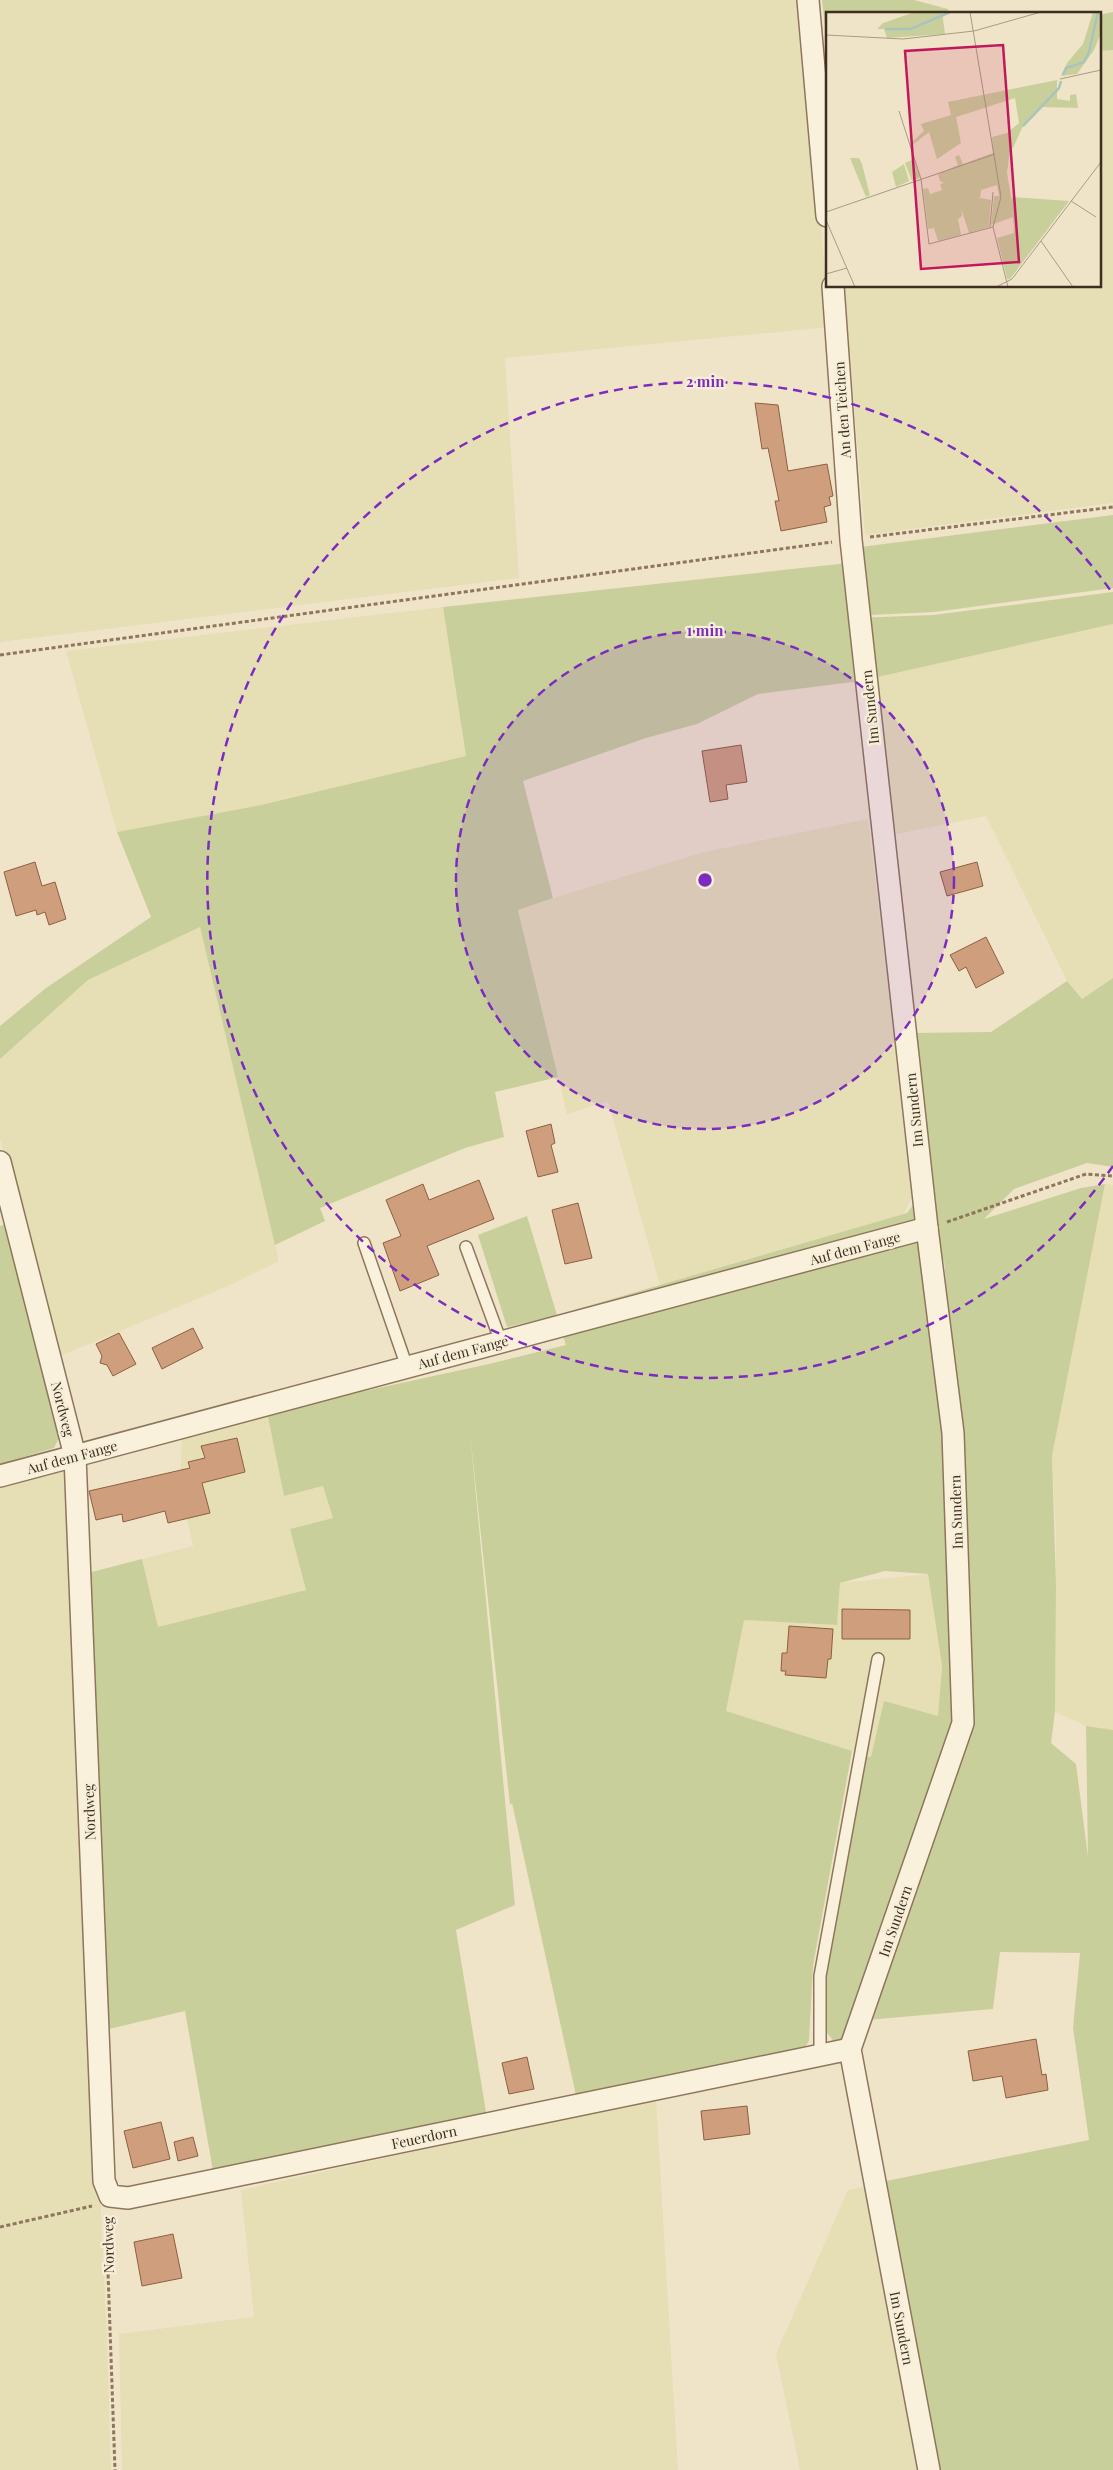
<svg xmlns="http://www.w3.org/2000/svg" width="1113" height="2470" font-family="'Playfair Display',serif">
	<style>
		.farmland { fill: #e6deb5 }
		.green { fill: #c9cf9b; fill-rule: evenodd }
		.building { fill: #cf9f7d; stroke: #8d5f41 }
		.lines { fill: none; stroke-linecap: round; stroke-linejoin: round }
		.lane-casing { stroke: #8d765c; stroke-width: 14 }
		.street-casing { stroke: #8d765c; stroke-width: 24 }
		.path { stroke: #8d765c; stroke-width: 3; stroke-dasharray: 4 2.5; stroke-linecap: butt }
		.lane { stroke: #faf1dc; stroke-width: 11 }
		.street { stroke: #faf1dc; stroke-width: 21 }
		.ring { fill: none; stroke: #7b2cbf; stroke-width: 2.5; stroke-dasharray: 9 6 }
		.labels { text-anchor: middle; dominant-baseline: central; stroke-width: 4.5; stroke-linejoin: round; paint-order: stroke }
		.street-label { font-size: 14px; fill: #3d2e20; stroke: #f7eed8 }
		.inset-river { fill: none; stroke: #a9c4bc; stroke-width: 2.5 }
		.inset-road { fill: none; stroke: #a89b85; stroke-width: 1 }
		.view { fill: #c2185b; fill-opacity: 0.15; stroke: #c2185b; stroke-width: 2.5 }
		.inset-edge { fill: none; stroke: #3d2e20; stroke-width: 2.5 }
		.centre { fill: #7b2cbf; stroke: #f7eed8; stroke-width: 2.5 }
		.ring-label { font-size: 15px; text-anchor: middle; font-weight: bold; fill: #7b2cbf; stroke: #f7eed8; stroke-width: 4.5; stroke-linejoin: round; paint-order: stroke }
	</style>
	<rect width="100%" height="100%" fill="#f0e4c8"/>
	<!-- farmland -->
	<g class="farmland">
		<path d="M0,0H800L830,327L505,358L519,578L0,642Z"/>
		<path d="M1113,50V503L865,535L844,286H1099V51Z"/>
		<path d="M443,607L466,756L261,805L117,832L66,651Z"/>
		<path d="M1113,624V978L1082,999L1067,981L986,816L887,836L873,678Z"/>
		<path d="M868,819L913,1194L904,1214L660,1285L608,1101L567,1114L518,909L704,852Z"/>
		<path d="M200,927L279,1261L226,1287L55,1358L0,1139V1059L88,980Z"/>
		<path d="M1105,1184L1113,1185V1730L1086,1726L1055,1712L1056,1537L1052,1456Z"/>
		<path d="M267,1412L284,1496L324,1486L333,1518L290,1529L306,1590L158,1627L142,1559L193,1546L180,1487L182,1434Z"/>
		<path d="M65,1470L107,2337L111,2470H0V1487Z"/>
		<path d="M928,1574L942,1666L938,1716L871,1757L726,1711L744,1620L837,1625L840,1583Z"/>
		<path d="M656,2098L678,2470H122L119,2334L254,2317L241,2190Z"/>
		<path d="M864,2187L917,2470H800L776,2354L848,2190Z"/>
	</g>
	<!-- green -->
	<g class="green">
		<path d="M822,0H914L948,9L949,14H827V44Z"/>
		<path d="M1113,12V50L1099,51V15Z"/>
		<path d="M1113,515V588L934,612L870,615L860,547Z"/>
		<path d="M848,563L854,618L933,615L1113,592V624L860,681L758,694L697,724L646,738L523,781L553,898L518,910L558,1077L495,1092L504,1137L465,1148L320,1208L325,1221L275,1245L200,927L88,980L0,1059V1026L46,988L151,917L117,832L261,805L466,756L443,607Z"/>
		<path d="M1113,978V1167L1087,1163L1014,1189L984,1219L1081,1188L1105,1184L1052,1456L1056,1586L1055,1712L1051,1743L1076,1764L1088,1857L1086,1726L1113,1730V2470H939L886,2181L1089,2140L1073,2028L1080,1953L1000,1952L993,2009L867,2020L854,2018L837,2045L827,2033L825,1981L863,1756L871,1757L884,1701L938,1716L942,1666L928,1574L885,1571L840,1583L837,1625L744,1620L726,1711L852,1751L813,1966L809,2041L801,2053L577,2100L512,1803L510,1805L470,1433L515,1905L456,1930L487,2118L213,2171L185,2011L109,2029L88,1573L142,1559L158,1627L306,1590L290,1529L333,1518L323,1486L284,1496L267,1412L489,1364L566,1345L556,1316L507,1327L478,1235L527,1216L557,1315L907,1213L932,1181L912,1033L991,1032L1067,981L1082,999ZM944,1260L960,1441L929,1281Z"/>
		<path d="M10,1222L61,1434L54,1448L0,1464V1226Z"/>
	</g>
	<!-- building -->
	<g class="building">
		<path d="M755,403L778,405L788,471L827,464L833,496L829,497L831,505L824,507L827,522L781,531L775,501H779L768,448L762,449Z"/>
		<path d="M741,745L747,782L726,785L728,799L710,802L702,751Z"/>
		<path d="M35,862L42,886L55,882L66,919L49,925L45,912L37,915L36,910L16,916L4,872Z"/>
		<path d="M977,862L983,886L947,896L940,872Z"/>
		<path d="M986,937L1004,973L976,988L966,967L959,971L950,955Z"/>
		<path d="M551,1124L555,1143L551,1145L558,1172L538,1177L526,1131Z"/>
		<path d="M479,1180L494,1219L427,1246L439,1275L400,1291L383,1243L401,1236L386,1200L423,1184L429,1200Z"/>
		<path d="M578,1203L592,1258L565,1264L552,1210Z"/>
		<path d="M193,1328L203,1348L162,1369L152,1348Z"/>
		<path d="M119,1333L136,1364L113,1376L107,1365L100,1363L102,1356L96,1344Z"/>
		<path d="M237,1438L245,1472L202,1483L210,1513L168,1523L165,1511L123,1522L122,1514L96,1520L89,1491L190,1468L188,1462L205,1458L201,1446Z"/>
		<path d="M842,1609L910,1610V1639H842Z"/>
		<path d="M789,1626L833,1629L831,1659H828L826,1678L785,1675L786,1671H781L782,1653H787Z"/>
		<path d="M1036,2039L1042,2075L1046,2074L1048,2090L1006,2098L1002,2076L973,2081L968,2051Z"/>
		<path d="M527,2057L534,2089L509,2094L502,2063Z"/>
		<path d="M747,2106L750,2134L704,2140L701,2111Z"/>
		<path d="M161,2122L170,2159L133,2168L124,2131Z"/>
		<path d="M193,2137L198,2156L178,2161L174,2142Z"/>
		<path d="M173,2234L182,2278L142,2286L134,2242Z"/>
	</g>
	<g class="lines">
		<!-- lane casing -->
		<g class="lane-casing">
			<g id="lane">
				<path d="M364,1243L407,1367"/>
				<path d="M466,1247L501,1342"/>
				<path d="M820,2056V1976L878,1659"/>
			</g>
		</g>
		<!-- street casing -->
		<g class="street-casing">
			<g id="street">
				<path d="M808,0L827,216"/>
				<path d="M833,286L851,540L927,1228L953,1433L963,1723L850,2049L929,2470"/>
				<path d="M0,1162L75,1456L104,2181L110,2196L128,2198L850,2049"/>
				<path d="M0,1476L927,1228"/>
			</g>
		</g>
		<!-- path -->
		<g class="path">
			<path d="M870,537L1113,507"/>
			<path d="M0,655L832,542"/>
			<path d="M947,1222L1086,1174L1113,1176"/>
			<path d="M106,2216L115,2470"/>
			<path d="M0,2227L92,2206"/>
		</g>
		<!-- lane -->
		<use href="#lane" class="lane"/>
		<!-- street -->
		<use href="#street" class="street"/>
	</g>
	<!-- distance rings -->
	<circle cx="705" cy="880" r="249" fill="#7b2cbf" fill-opacity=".12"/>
	<g class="ring">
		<circle cx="705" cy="880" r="249"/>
		<path d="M1113 1166A498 498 0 1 1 1113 594"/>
	</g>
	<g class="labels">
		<!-- street labels -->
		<g class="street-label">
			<text transform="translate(842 410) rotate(-94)">An den Teichen</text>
			<text transform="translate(870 707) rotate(-96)">Im Sundern</text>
			<text transform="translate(914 1110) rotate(-96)">Im Sundern</text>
			<text transform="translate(855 1248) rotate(-15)">Auf dem Fange</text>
			<text transform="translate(463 1352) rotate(-15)">Auf dem Fange</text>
			<text transform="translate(63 1409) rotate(76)">Nordweg</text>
			<text transform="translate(72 1457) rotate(-15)">Auf dem Fange</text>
			<text transform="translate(956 1512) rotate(-92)">Im Sundern</text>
			<text transform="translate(89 1812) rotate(-92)">Nordweg</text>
			<text transform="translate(895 1921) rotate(-71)">Im Sundern</text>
			<text transform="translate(424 2137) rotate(-12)">Feuerdorn</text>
			<text transform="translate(108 2245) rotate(-91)">Nordweg</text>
			<text transform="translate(902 2328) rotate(79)">Im Sundern</text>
		</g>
	</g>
	<!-- overview -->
	<g transform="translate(826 12)">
		<rect width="275" height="275" fill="#f0e4c8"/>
		<path d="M89,0H116L119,22L61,26L58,17H51L57,11ZM267,0H275V21L268,38L251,62L235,64L241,51L257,32ZM231,68V87L244,89V83L250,82L252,96L217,95L196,116L187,136L174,140L184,137L181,161L186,190V185L243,189L184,267H181L171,226L188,221L187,205L165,213L168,184H173L171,173L155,178L154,186L165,188L163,215L143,221L135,196L136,204L132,207L135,223L112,229L108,216L102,217L97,177L102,176L104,182L116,178L114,172L118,171L114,169L112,162L132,153L129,145L133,143L137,152L167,141L166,125L181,121L193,111L189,86L130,105L135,131L111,147L103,120L85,134L84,132L98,119L95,112L125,103L122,90ZM24,146H33L36,152L44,183L40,185ZM88,147L94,165L86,169L79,151ZM78,152L83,169L70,175L66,160Z" fill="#c9cf9b"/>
		<path class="inset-river" d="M59,17H85L124,0M237,63L240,56L258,50L263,40L272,0M197,114L233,76L235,69"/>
		<path class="inset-road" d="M144,0L175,185L167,215L182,275M0,23L77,27L148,19L215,0M234,67L275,58M73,99L95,167L103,232L167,215M245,189L270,205M0,200L169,142M0,208L29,275M164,215L167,180M215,229L247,275M0,262L21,256M170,275L186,267L275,150"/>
		<path class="view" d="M177,33L193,250L95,257L79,39Z"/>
		<rect width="275" height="275" class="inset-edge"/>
	</g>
	<circle cx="705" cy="880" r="8" class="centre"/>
	<g class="ring-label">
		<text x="705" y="387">2 min</text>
		<text x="705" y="636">1 min</text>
	</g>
</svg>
